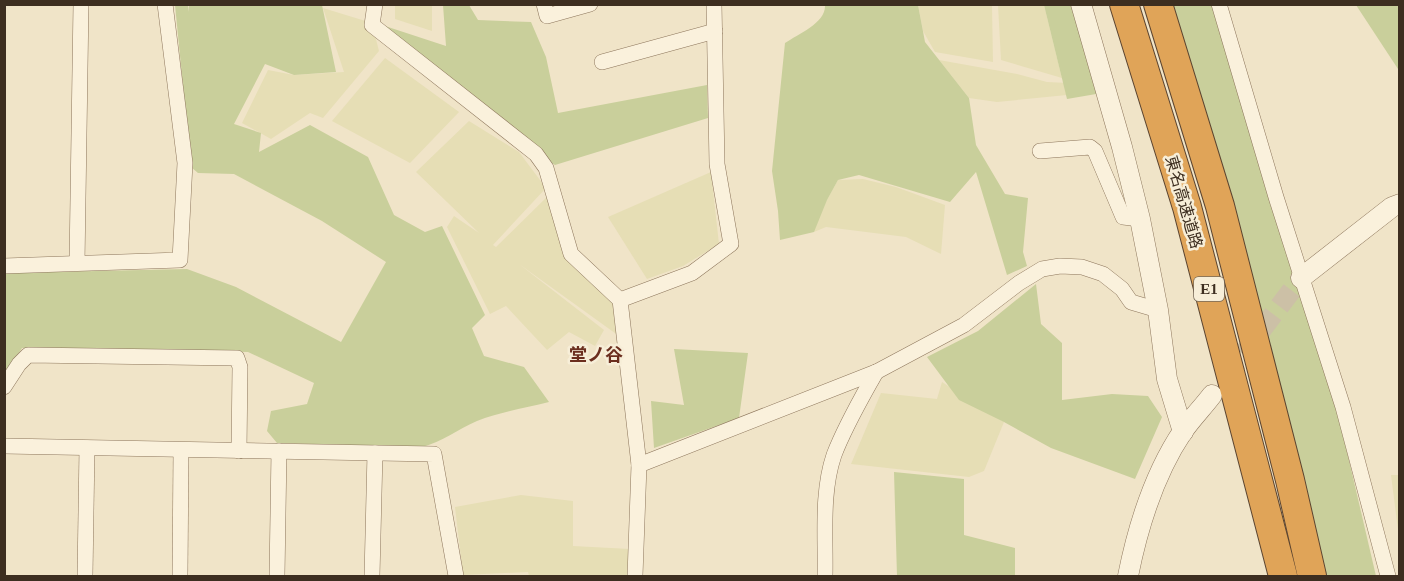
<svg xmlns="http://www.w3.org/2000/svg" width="1404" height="581" font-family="'Times New Roman','Noto Sans JP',serif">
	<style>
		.farmland { fill: #e6deb5 }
		.green { fill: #c9cf9b }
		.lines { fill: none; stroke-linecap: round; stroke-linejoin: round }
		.tertiary-tunnel { stroke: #ccc0a6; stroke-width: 20; stroke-dasharray: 20 10; stroke-linecap: butt }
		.minor-casing { stroke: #8d765c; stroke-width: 16 }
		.tertiary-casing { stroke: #8d765c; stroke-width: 21 }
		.motorway-casing { stroke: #5b4430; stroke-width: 30 }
		.minor { stroke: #faf1dc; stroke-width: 15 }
		.tertiary { stroke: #faf1dc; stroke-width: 20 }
		.motorway { stroke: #e0a458; stroke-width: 28 }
		.labels { text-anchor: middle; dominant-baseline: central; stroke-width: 5; stroke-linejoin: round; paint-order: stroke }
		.shield { fill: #f7eed8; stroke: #756857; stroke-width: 1.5 }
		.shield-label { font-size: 15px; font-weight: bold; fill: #3d2e20 }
		.street-label { font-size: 16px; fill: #3d2e20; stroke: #f7eed8 }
		.neighbourhood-label { font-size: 18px; font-weight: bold; fill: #6b2e1e; stroke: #f7eed8 }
	</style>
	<rect width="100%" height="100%" fill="#f0e4c8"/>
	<!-- farmland -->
	<g class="farmland">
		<path d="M395,5H432V31L395,19Z"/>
		<path d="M918,5H992L993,62L935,52L923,31Z"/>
		<path d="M998,5H1044L1062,78L1001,60Z"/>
		<path d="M323,8L372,23L379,51L323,118L310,113L271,139L242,123L268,70L294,75L344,72Z"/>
		<path d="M385,58L459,112L410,163L332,121Z"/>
		<path d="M939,60L1017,74L1047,82L1068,83L1067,95L997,102L969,98Z"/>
		<path d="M469,121L519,152L546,188L493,245L496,247L550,194L569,258L612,299L619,336L519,264L604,330L595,346L569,332L547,350L506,306L490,314L447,227L454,216L479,233L416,172Z"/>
		<path d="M711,172L719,244L683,266L647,279L608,217Z"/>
		<path d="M863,179L896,187L945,205L941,254L906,237L826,227L814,232L813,225L838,180Z"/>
		<path d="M942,382L1004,422L984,471L969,477L851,464L881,393L937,399Z"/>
		<path d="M1391,475H1399V538Z"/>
		<path d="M521,495L573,501V546L630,549L631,576H529L528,572L463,575L455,507Z"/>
	</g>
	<!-- green -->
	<g class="green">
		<path d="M175,5H188V12L189,5H322L336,72L294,75L265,64L234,124L261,133L259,152L310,125L368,157L394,215L425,232L442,226L485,315L472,328L484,356L524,367L549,402C525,408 499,412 477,421C458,429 442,442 422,447L277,443L267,431L271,411L307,404L314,383L248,352L22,348L5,375V273L187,269L236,287L341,342L386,262L322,221L234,174L198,173L191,167Z"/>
		<path d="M443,5H469L478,20L531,22L546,57L558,113L707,85L708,118L555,165L520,142L385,26L446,46Z"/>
		<path d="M825,5H918L925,42L969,98L976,145L1005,194L1028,198L1023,252L1027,266L1007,275L976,172L950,202L859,175L838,180L827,200L814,232L780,240L778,211L772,171L785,43C798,34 826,23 825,5Z"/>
		<path d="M1044,5H1073L1102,93L1067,99Z"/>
		<path d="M1172,5H1213L1334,396L1376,576H1317Z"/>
		<path d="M1356,5H1399V69H1398Z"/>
		<path d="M1036,284L1041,324L1062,343V400L1112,394L1148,396L1162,417L1135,479L1051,448L1004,422L959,400L927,357L978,331Z"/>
		<path d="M674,349L748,353L739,418L654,448L651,401L684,405Z"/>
		<path d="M894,472L964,479V535L1015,548V576H897Z"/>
	</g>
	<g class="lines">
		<!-- tertiary-tunnel -->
		<path class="tertiary-tunnel" d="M1225,378L1301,278"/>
		<!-- minor casing -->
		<g class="minor-casing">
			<g id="minor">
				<path d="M375,4L372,25L536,154L546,168L571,254L620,300"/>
				<path d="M544,4L547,16L590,4"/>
				<path d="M1219,4L1276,197L1343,407L1388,576"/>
				<path d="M602,62L715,31"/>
				<path d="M1040,151L1090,147L1095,151L1123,217L1140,219"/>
				<path d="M77,263L81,4"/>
				<path d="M4,266L180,260L185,163L165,4"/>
				<path d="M4,387L19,364L28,355L237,358L240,367L239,451"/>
				<path d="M4,446L434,454L456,576"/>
				<path d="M639,465L876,372L964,325L1019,283L1042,269L1060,266L1082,267L1103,274L1122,289L1131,302L1158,310"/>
				<path d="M85,576L87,448"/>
				<path d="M180,576L181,450"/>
				<path d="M277,576L279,451"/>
				<path d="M372,576L375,453"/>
				<path d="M635,576L639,465L620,300L692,273L731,244L717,164L714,4"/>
				<path d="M825,576C826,538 821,493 834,455C845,426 861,399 876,372"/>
			</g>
		</g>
		<!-- tertiary casing -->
		<g class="tertiary-casing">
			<g id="tertiary">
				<path d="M1081,4L1122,147L1140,219L1158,310L1167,379L1183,432"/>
				<path d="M1301,278L1392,207L1400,204"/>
				<path d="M1128,576C1138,526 1154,474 1183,431C1192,418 1203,407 1212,395"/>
			</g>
		</g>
		<!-- motorway casing -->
		<g class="motorway-casing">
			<g id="motorway">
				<path d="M1124,4L1187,207L1283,576"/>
				<path d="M1158,4L1220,206L1290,480L1312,576"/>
			</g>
		</g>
		<!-- minor -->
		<use href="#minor" class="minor"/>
		<!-- tertiary -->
		<use href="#tertiary" class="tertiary"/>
		<!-- motorway -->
		<use href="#motorway" class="motorway"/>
	</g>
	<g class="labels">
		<!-- shield labels -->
		<rect class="shield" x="1194" y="277" width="30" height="24" rx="4.5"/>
		<g class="shield-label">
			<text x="1209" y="289">E1</text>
		</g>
		<!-- street labels -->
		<g class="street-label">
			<text transform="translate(1184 202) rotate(74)">東名高速道路</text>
		</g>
		<!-- neighbourhood labels -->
		<g class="neighbourhood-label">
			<text x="596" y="355">堂ノ谷</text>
		</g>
	</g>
	<!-- border -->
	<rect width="1404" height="581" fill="none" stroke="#3d2e20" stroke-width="12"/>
</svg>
